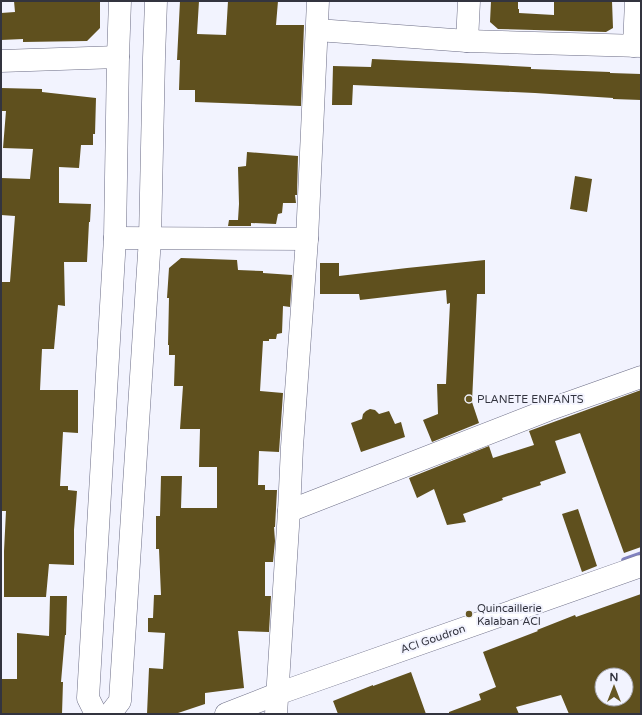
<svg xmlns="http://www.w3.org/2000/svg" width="642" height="715" font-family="'Varela Round',sans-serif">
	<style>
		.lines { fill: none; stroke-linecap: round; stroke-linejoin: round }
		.stream { stroke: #8182bf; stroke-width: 5.5 }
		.building { fill: #5f501e; fill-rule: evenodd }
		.minor-casing { stroke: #6c6d86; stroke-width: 23 }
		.minor { stroke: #fff; stroke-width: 22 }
		.poi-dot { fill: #665724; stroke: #f2f3fe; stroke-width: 1.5 }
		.labels { text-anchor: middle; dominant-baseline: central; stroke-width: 4; stroke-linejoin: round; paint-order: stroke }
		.poi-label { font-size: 11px; fill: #33343f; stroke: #f2f3fe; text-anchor: start }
		.street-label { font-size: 11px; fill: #33343f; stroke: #f2f3fe }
	</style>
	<rect width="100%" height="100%" fill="#f2f3fe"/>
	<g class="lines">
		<!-- stream -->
		<path class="stream" d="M624,560L641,554"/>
	</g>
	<!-- building -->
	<g class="building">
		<path d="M14,1H100V28L87,41L23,42V39L1,40V13L15,12Z"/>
		<path d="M180,1H199L197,34L226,35L228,1H278L276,25H304L301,106L195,102V90H179L180,60H177Z"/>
		<path d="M491,1H518V9H519V13L554,15V1H612L613,28L606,32L498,29L490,22Z"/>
		<path d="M372,59L460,63L531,67V69L610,72V73L641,74V100L613,99V98L535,93L353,85L352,105H332L333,66L371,67Z"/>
		<path d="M1,88L42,89V92L96,98L95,134H93V145H81L79,168L59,167V203L91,204L90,222H89L87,262H64L65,306L58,305L54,349H42L40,390H78V433L63,432L60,486H68V490L77,491L74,530V565L49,564L46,597H4V551L6,511H1V282H10L15,216L1,215V178L30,179L33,149L3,148L6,111H1Z"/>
		<path d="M247,152L298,156L297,195H295L296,203H283L282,213L278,214L276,224L251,223V226H228L229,220H238L239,204L238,167L246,166Z"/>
		<path d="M575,176L592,179L587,212L570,209Z"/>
		<path d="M181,258L237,260L238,270L263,271V273L292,275L290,307L283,306L282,333L277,334L276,339H269V341H263L260,391L283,393L279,452L259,451L258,485H265V490H277L275,527H274L275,541L273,562H265V596H271L269,632L238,631L244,688L205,693V704L175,714H147L149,668L163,669L165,633L148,632V618H153L154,595H161L159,549H156V516H160L161,476H182L181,508H217V467H199L200,429H180L183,386H174L175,355H169V345H168L169,298H167L169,268Z"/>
		<path d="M485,260V294H477L472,402L479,423L432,442L423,420L438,414L437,384H446L450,303L447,304L446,290L360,300L359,294H320V263H339V276L407,268Z"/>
		<path d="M641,390V547L624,553L580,433L555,441L566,473L540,482L541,485L502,498L503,500L463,514L466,522L447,525L434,489L417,498L409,478L489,446L493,458L534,445L529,431Z"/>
		<path d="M370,409L375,410L379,414L389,411L395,424L401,422L405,437L361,452L351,423L362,419L363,414L366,411Z"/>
		<path d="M578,509L597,566L582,572L562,514Z"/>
		<path d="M641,594V714H569L561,695L516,707L519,714H449V712L481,700L479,694L496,687L483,652L538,631L537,630L575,615L576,617ZM602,675H626V699H602Z"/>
		<path d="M50,596H67L66,635H65L61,682H63L62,714H1V679H17V633L49,636Z"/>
		<path d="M411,672L426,714H338L333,701L373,685V686Z"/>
	</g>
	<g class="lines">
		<!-- minor casing -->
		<g class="minor-casing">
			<g id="minor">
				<path d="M317,30L467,41L641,46"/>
				<path d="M467,41L469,1"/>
				<path d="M634,46L636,1"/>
				<path d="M1,61L118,57"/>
				<path d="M115,238L307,239"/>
				<path d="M289,511L548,410L641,377"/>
				<path d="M96,714L88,698L115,238L118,57L120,1"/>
				<path d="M110,714L120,701L150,238L154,58L156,1"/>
				<path d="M226,714L277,694L641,566"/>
				<path d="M276,714L289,511L292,447L307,239L318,1"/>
			</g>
		</g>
		<!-- minor -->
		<use href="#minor" class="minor"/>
	</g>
	<!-- markers -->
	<g class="poi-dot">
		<circle cx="469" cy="399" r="4"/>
		<circle cx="469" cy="614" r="4"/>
	</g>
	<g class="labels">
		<!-- poi labels -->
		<g class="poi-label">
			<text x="477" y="399">PLANETE ENFANTS</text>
			<text x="477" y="608">Quincaillerie<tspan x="477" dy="13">Kalaban ACI</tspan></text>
		</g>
		<!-- street labels -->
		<g class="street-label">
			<text transform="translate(433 639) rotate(-19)">ACI Goudron</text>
		</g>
	</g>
	<!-- border -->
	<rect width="642" height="715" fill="none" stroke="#33343f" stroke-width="4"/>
	<!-- north arrow -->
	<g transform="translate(614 687)"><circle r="19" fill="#f2f3fe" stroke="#a6a7b2"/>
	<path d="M0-3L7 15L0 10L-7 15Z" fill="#665724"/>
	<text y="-6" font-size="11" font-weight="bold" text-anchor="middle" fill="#33343f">N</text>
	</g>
</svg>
